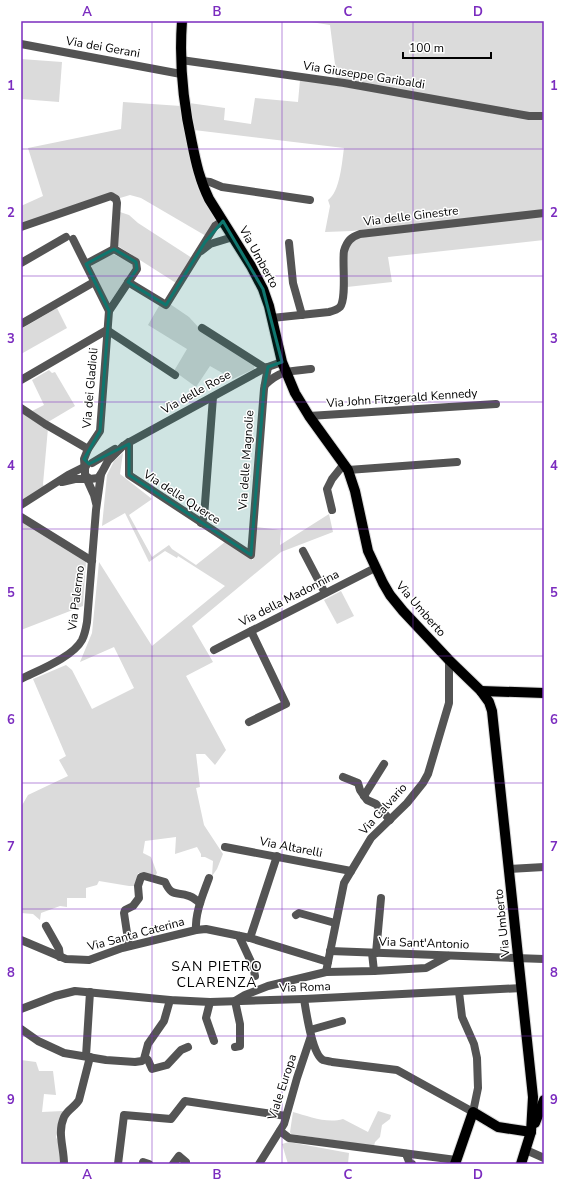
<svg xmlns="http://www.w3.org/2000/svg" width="565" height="1185" font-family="'Nunito Sans',sans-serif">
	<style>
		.green { fill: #dbdbdb }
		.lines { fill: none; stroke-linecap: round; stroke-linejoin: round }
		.major-casing { stroke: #dbdbdb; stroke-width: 12 }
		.minor { stroke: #545454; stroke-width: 8 }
		.major { stroke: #000; stroke-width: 10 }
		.marked { fill: #0f766e; fill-opacity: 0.2; stroke: #0f766e; stroke-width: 3; stroke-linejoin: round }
		.grid { fill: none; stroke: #7b2cbf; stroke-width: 1; stroke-opacity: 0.55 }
		.labels { text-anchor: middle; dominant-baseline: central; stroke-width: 3; stroke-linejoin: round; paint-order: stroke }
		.street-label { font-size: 12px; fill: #000; stroke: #fff }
		.quarter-label { font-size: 14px; letter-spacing: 1px; fill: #000; stroke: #fff }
		.neatline { fill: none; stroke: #7b2cbf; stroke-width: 1.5 }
		.grid-label { font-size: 13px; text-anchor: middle; font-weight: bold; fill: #7b2cbf }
	</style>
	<rect width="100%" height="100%" fill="#fff"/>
	<!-- green -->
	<g class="green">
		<path d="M304,21H544V113H530L337,80L330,25Z"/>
		<path d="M21,59L62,62L59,102L21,99Z"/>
		<path d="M300,80L544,118V210L352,231L325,232L330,206L328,200C340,192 342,162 344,148L194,130L189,103L225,108L224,120L251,124L255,98L298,102Z"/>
		<path d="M123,102L181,106L198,189L216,216V220L206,236L141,198L130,195L120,198L119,196L114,194L21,224V206L43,196L28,148L121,129Z"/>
		<path d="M120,212L129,215L138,223L192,258L176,283L118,246Z"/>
		<path d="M544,216V240L388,257L392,282L347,287C347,276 344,248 353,241C357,238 364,237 368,236Z"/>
		<path d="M113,254L132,263L133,268L110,302H108L92,268V264Z"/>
		<path d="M170,304L189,317L200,329L255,365L254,369L233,379L210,366L196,387L174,371L187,349L148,325L159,306L164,307Z"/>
		<path d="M57,308L67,328L21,354V329Z"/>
		<path d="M49,370L52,373L55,372L75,406L48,422L32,411L44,405L32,380Z"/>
		<path d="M21,412L43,427L48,428L43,484L44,487L21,501Z"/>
		<path d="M123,453L120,474L152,499L129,515L152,557L169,545L172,549L196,565L225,542L253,560L256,527L281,530L280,545L329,514L333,532L281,552L192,626L213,662L186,676L226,750L215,765L205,754H196L200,787L196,788L204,825L223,854L217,869L212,876L213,861L205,857H201V854L197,847L175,854L176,837L145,841L143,853L151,857L157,873L155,876L138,873L136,886H129L99,881L97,885L86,888V898H67V907L60,906L41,913L40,920L33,914L21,913V807L28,795L68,776L59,760L66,756L33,679L66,665L72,670L92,709L134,688L114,647L80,662L92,633L99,562L152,646L225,586L178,556L177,558L165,551L149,562L125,513L102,526L107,475L114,461Z"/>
		<path d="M21,520L86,561L83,606L21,630Z"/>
		<path d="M341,591L354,616L337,624L324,600Z"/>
		<path d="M21,1060L36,1062L39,1071H53L56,1095L44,1094L42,1112L63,1111L62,1118L56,1137L62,1151L61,1164H21Z"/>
		<path d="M378,1111L391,1115L390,1119L382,1125L380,1137L375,1142L374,1146L291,1134L290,1132L293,1112C308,1116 327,1124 343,1119L368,1132Z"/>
		<path d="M289,1142L349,1153L348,1164H288L282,1144Z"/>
	</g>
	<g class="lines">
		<!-- major casing -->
		<g class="major-casing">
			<g id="major">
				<path d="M182,21C179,63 183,103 192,143C196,163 200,181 209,199L251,266L263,289L269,306L282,362L295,393L309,416L348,470L355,491L368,551L383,583L390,595L403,611L449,660L481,691L489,702L492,711L533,1097L531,1132L521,1164"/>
				<path d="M481,691L544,693"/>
				<path d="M535,1123L544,1100"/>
				<path d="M455,1164L473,1112L498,1127L531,1132"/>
			</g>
		</g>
		<!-- minor -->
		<g class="minor">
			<path d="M21,44L181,74"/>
			<path d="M181,60L344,83L529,116H542"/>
			<path d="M201,181L210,182L222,187L310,200"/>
			<path d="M21,227L111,196L116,199L117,203L114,249"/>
			<path d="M73,239L109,311L137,269L136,262L114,249L86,264"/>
			<path d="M289,243L293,283L302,315"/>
			<path d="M201,251L210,244L233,237"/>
			<path d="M21,263L66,237"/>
			<path d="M128,282L166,305L205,242L215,226L223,221"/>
			<path d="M272,318L329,312C333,311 337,310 340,307C347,298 342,263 344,251C347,241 351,237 360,234L544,213"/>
			<path d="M21,324L94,282"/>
			<path d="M202,328L265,368"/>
			<path d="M21,380L107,330L175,375"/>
			<path d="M265,385C280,370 291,371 311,369"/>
			<path d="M21,408L45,424L88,449"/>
			<path d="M309,416L496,404"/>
			<path d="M129,442V475L251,555L264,389L268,367"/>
			<path d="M126,444L265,368L282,362"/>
			<path d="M92,463L115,449"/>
			<path d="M85,468V475L90,479L98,478L101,474"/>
			<path d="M348,470L457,462"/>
			<path d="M85,472L84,459L88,449L100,431L109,311"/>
			<path d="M85,475L94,495L96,503"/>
			<path d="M62,482L75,479H90"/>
			<path d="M21,505L68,475L86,466"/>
			<path d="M332,510L327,489L332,479L344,464"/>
			<path d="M21,517L92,561"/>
			<path d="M201,523L204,517L213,397"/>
			<path d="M303,551L325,593"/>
			<path d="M214,650L375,568"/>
			<path d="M21,679C39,670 73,657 82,640C85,634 86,628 87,622L96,510L101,474L108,461L123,446"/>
			<path d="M249,722L286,704L251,631"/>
			<path d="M343,777L358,783L360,790L367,800L376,804L390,820"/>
			<path d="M364,796L384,764"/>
			<path d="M225,847L351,871"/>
			<path d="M509,869L544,867"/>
			<path d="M296,915L299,913L335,923"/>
			<path d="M46,926L59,949L60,957"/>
			<path d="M196,930C195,912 203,895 209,878"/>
			<path d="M239,936L253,966L255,976"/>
			<path d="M250,938L277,856"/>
			<path d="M21,940L66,959L89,960L122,948L196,930L206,929L250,938L328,962"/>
			<path d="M129,946L124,913L125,910L133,906L139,898L138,886L141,877L144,876L165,882C172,898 177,891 189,896C193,897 197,901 200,903"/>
			<path d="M330,951L544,959"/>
			<path d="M372,953L374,971"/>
			<path d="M376,953L381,898"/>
			<path d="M326,972L344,883L371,838L407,803L423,783L428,774L449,703V660"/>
			<path d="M304,999C306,1011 312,1054 323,1060C326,1061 330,1061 332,1062L397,1070L473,1112L478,1088L477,1058L474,1044L462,1017L459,992"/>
			<path d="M210,1002L206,1018L214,1041"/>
			<path d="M21,1009L55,996L75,991L170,1000L210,1002L304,999L522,988"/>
			<path d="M21,1029L38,1041L64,1053L106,1060L135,1062L142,1061L144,1059L148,1044L164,1021L170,1000"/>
			<path d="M310,1030L342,1021"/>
			<path d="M235,1047L240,1046V1024L235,1001L245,995L268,986L326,972L374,971L426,968L448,956"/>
			<path d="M86,1056L90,992"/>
			<path d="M145,1057L148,1060L152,1069L167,1065L181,1050L188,1047"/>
			<path d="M280,1131L289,1138L456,1160"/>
			<path d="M526,1150L544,1158"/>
			<path d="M406,1154L410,1164H412"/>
			<path d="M143,1162L149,1164"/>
			<path d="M64,1164C64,1147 57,1133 64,1117C68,1109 75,1107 79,1100L90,1057"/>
			<path d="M118,1164L124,1115L171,1119L185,1101L286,1116"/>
			<path d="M173,1164L179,1156L186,1162L185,1164"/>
			<path d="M259,1164L284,1124L297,1078L311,1036"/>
		</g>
		<!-- major -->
		<use href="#major" class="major"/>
	</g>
	<!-- marked area -->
	<path class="marked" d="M223,221L263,289L282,362L268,367L264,389L251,555L129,475V444L89,464L84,459L100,431L109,311L86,264L114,249L136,262L137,269L128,282L166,305L205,242Z"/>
	<!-- grid -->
	<path class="grid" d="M152,21V1164M282,21V1164M413,21V1164M21,149H544M21,276H544M21,402H544M21,529H544M21,656H544M21,783H544M21,909H544M21,1036H544"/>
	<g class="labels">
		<!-- street labels -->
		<g class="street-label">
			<text transform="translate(103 47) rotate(10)">Via dei Gerani</text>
			<text transform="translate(364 75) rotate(9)">Via Giuseppe Garibaldi</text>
			<text transform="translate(411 216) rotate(-7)">Via delle Ginestre</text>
			<text transform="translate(259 257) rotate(61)">Via Umberto</text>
			<text transform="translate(90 388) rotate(-85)">Via dei Gladioli</text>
			<text transform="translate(196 392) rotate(-29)">Via delle Rose</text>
			<text transform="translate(402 398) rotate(-4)">Via John Fitzgerald Kennedy</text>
			<text transform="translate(246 460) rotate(-86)">Via delle Magnolie</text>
			<text transform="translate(182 497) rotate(33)">Via delle Querce</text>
			<text transform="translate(76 598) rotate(-83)">Via Palermo</text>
			<text transform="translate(289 598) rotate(-27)">Via della Madonnina</text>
			<text transform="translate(421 609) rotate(49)">Via Umberto</text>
			<text transform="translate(383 809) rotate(-48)">Via Calvario</text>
			<text transform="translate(291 847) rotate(11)">Via Altarelli</text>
			<text transform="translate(502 923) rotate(-96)">Via Umberto</text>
			<text transform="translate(136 934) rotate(-15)">Via Santa Caterina</text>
			<text transform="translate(424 943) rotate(2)">Via Sant'Antonio</text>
			<text transform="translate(305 987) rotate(-2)">Via Roma</text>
			<text transform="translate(282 1087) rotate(-72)">Viale Europa</text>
		</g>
		<!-- quarter labels -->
		<g class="quarter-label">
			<text x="217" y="966">SAN PIETRO<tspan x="217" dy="16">CLARENZA</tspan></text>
		</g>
	</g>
	<!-- border -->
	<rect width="565" height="1185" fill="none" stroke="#ffffff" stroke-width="44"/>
	<!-- scale -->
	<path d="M403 52v6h88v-6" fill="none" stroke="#000000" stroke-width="2"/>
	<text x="409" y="52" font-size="12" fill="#000000" stroke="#ffffff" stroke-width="3" paint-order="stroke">100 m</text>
	<rect x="22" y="22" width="521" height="1141" class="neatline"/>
	<g class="grid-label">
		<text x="87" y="16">A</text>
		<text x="217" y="16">B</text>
		<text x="348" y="16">C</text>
		<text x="478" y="16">D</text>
		<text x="11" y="90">1</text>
		<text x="554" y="90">1</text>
		<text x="11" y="217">2</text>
		<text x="554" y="217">2</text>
		<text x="11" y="343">3</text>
		<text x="554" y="343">3</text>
		<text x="11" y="470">4</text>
		<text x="554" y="470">4</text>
		<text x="11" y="597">5</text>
		<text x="554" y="597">5</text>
		<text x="11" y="724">6</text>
		<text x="554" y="724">6</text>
		<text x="11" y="851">7</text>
		<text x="554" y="851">7</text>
		<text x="11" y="977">8</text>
		<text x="554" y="977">8</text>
		<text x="11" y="1104">9</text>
		<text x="554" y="1104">9</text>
		<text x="87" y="1179">A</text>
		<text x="217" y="1179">B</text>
		<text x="348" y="1179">C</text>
		<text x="478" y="1179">D</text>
	</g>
</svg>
